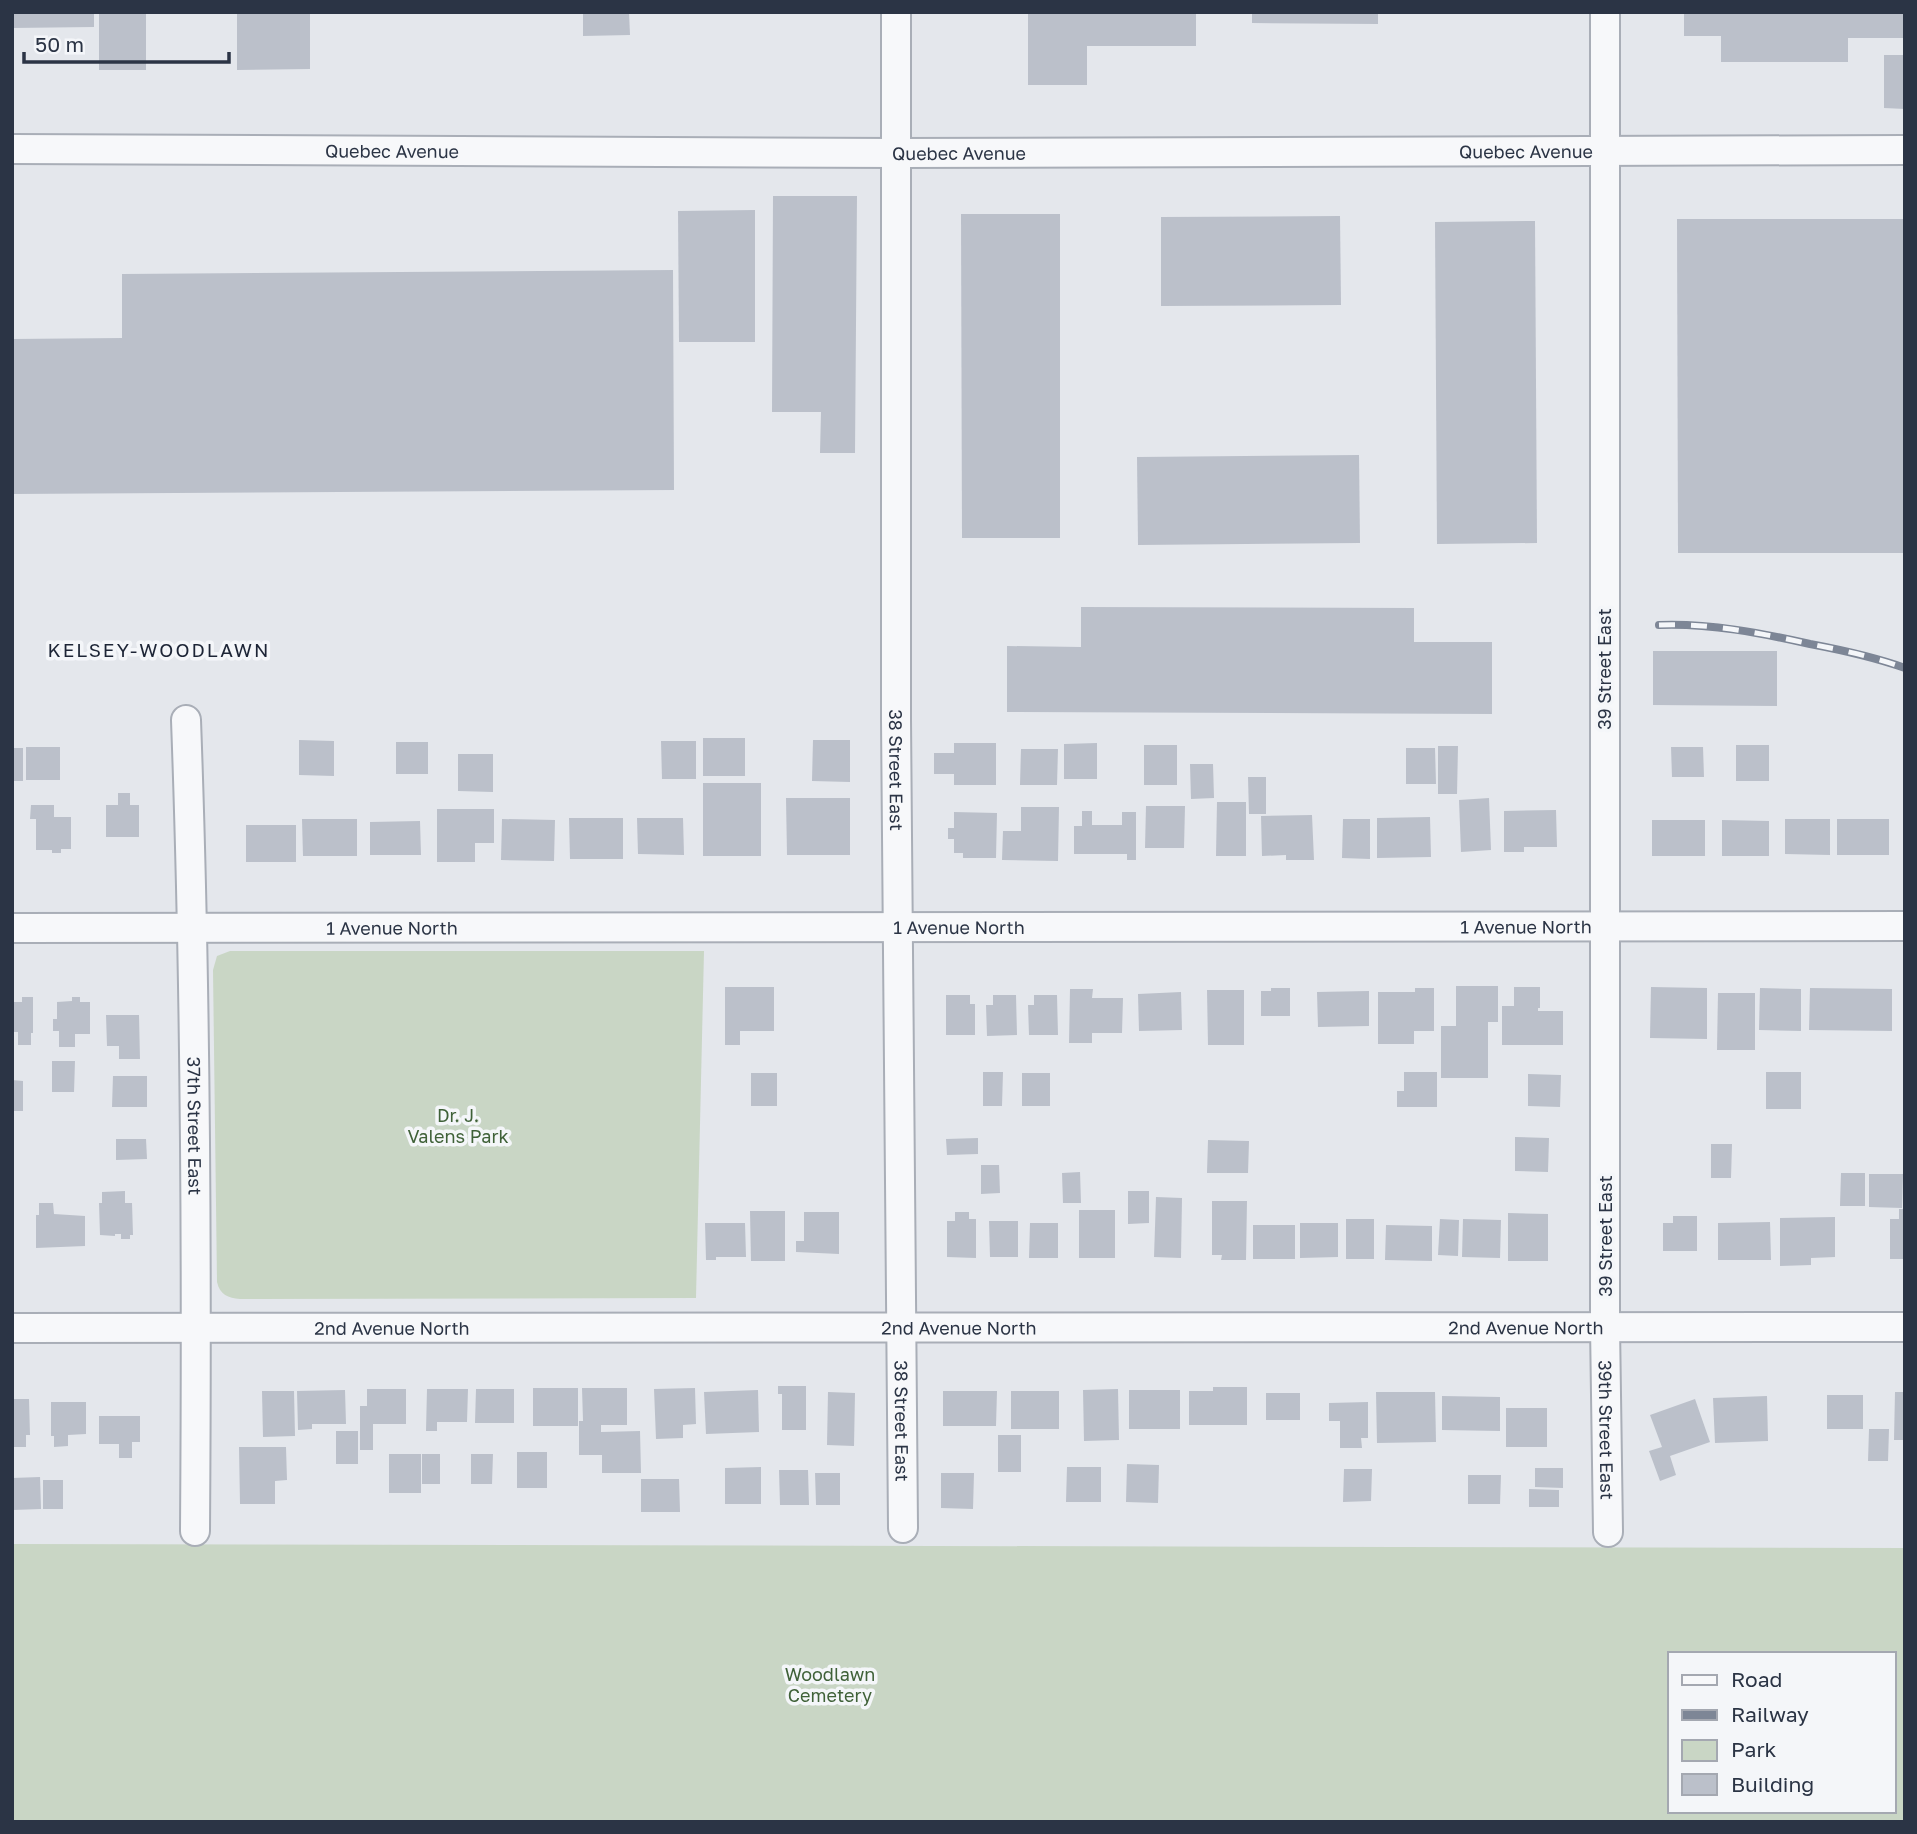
<svg xmlns="http://www.w3.org/2000/svg" width="1917" height="1834" font-family="'Golos Text',sans-serif">
	<style>
		.green { fill: #c9d6c5; fill-rule: evenodd }
		.building { fill: #bbc0ca }
		.lines { fill: none; stroke-linecap: round; stroke-linejoin: round }
		.minor-casing { stroke: #a9aeb7; stroke-width: 32 }
		.minor { stroke: #f7f8fa; stroke-width: 28 }
		.rail-casing { stroke: #7d8696; stroke-width: 8 }
		.rail { stroke: #f4f6f9; stroke-width: 5; stroke-dasharray: 16; stroke-linecap: butt }
		.labels { text-anchor: middle; dominant-baseline: central; stroke-width: 7; stroke-linejoin: round; paint-order: stroke }
		.street-label { font-size: 18px; fill: #2b3445; stroke: #f4f6f9 }
		.park-label { font-size: 18px; fill: #3f6138; stroke: #f4f6f9 }
		.neighbourhood-label { font-size: 19px; letter-spacing: 2px; fill: #1d2536; stroke: #f4f6f9 }
	</style>
	<rect width="100%" height="100%" fill="#e4e7ec"/>
	<!-- green -->
	<g class="green">
		<path d="M230,951H704L696,1298L240,1299C228,1298 220,1295 217,1282L213,970L217,956Z"/>
		<path d="M12,1544L1905,1548V1822H12ZM1670,1654H1894V1811H1670Z"/>
	</g>
	<!-- building -->
	<g class="building">
		<path d="M12,12H94V27L12,28Z"/>
		<rect x="99" y="12" width="47" height="58"/>
		<path d="M237,12H310V69L237,70Z"/>
		<path d="M583,12H629L630,35L583,36Z"/>
		<path d="M1028,12H1196V46H1087V85H1028Z"/>
		<path d="M1252,12H1378V24L1252,23Z"/>
		<path d="M1684,12H1905V38H1848V62H1721V36H1684Z"/>
		<path d="M1884,55H1905V109L1884,108Z"/>
		<path d="M773,196H857L855,453H820L821,412H772Z"/>
		<path d="M755,210V342H679L678,211Z"/>
		<path d="M961,214H1060V538H962Z"/>
		<path d="M1340,216L1341,305L1161,306V217Z"/>
		<path d="M1677,219H1905V553H1678Z"/>
		<path d="M1535,221L1537,543L1437,544L1435,222Z"/>
		<path d="M673,270L674,490L12,494V339L122,338V274Z"/>
		<path d="M1359,455L1360,543L1138,545L1137,457Z"/>
		<path d="M1081,607L1414,608V642H1492V714L1007,712V646L1081,647Z"/>
		<path d="M1653,651H1777V706L1653,705Z"/>
		<rect x="703" y="738" width="42" height="38"/>
		<path d="M299,740L334,741V776L299,775Z"/>
		<path d="M813,740H850V782L812,781Z"/>
		<path d="M661,741H696V779H662Z"/>
		<rect x="396" y="742" width="32" height="32"/>
		<path d="M954,743H996V785H954V774H934V753H954Z"/>
		<path d="M1097,743V779H1064V744Z"/>
		<rect x="1144" y="745" width="33" height="40"/>
		<rect x="1736" y="745" width="33" height="36"/>
		<path d="M1438,746H1458L1457,794H1438Z"/>
		<rect x="26" y="747" width="34" height="33"/>
		<path d="M1671,747H1703L1704,777H1672Z"/>
		<rect x="12" y="748" width="11" height="33"/>
		<path d="M1406,748H1435L1436,784H1406Z"/>
		<path d="M1021,749H1058L1057,785H1020Z"/>
		<path d="M458,754H493V792L458,791Z"/>
		<path d="M1190,764H1213L1214,798L1191,799Z"/>
		<path d="M1248,777H1266V814H1249Z"/>
		<rect x="703" y="783" width="58" height="73"/>
		<path d="M118,793H130V805H139V837H106V805H118Z"/>
		<path d="M786,798H850V855H787Z"/>
		<path d="M1489,798L1491,850L1461,852L1459,800Z"/>
		<path d="M1217,802H1246V856H1216Z"/>
		<path d="M31,805H54V817H71V849H61V853H52V850H36V819H30Z"/>
		<path d="M1146,806H1185L1184,848H1145Z"/>
		<path d="M1021,807H1059L1058,861L1002,860L1003,831H1021Z"/>
		<path d="M437,809H494V843H475V862H437Z"/>
		<path d="M1556,810L1557,847H1524V852H1504V811Z"/>
		<path d="M1082,811H1092V825H1122V812H1136V860H1127V854H1074V826H1082Z"/>
		<path d="M954,812L997,813L996,858H963V853H954V839H948V828H954Z"/>
		<path d="M1312,815L1314,860H1286V855L1262,856L1261,816Z"/>
		<path d="M1430,817L1431,857L1377,858V818Z"/>
		<path d="M569,818H623V859H570Z"/>
		<path d="M637,818H683L684,855L638,854Z"/>
		<path d="M302,819H357V856H303Z"/>
		<path d="M502,819L555,820L554,861L501,860Z"/>
		<path d="M1343,819H1370V859L1342,858Z"/>
		<path d="M1785,819H1830V855L1785,854Z"/>
		<rect x="1837" y="819" width="52" height="36"/>
		<rect x="1652" y="820" width="53" height="36"/>
		<path d="M1722,820L1769,821V856H1722Z"/>
		<path d="M420,821L421,855H370V822Z"/>
		<rect x="246" y="825" width="50" height="37"/>
		<path d="M1456,986H1498V1022H1488V1078H1441V1026H1456Z"/>
		<path d="M725,987H774V1031H740V1045H725Z"/>
		<path d="M1514,987H1540V1008H1538V1011H1563V1045H1502V1006H1514Z"/>
		<path d="M1651,987L1707,988V1039L1650,1038Z"/>
		<path d="M1271,988H1290V1016H1261V991H1271Z"/>
		<path d="M1415,988H1434V1031H1414V1044H1378V992H1415Z"/>
		<path d="M1760,988L1801,989V1031L1759,1030Z"/>
		<path d="M1810,988L1892,989V1031L1809,1030Z"/>
		<path d="M1070,989H1093L1092,998H1123L1122,1033H1092V1043H1069Z"/>
		<path d="M1207,990H1244V1045H1208Z"/>
		<path d="M1369,991V1026L1318,1027L1317,992Z"/>
		<path d="M1181,992L1182,1030L1139,1031L1138,994Z"/>
		<path d="M1718,993H1755V1050H1717Z"/>
		<path d="M946,995H970V1004H975V1035H946Z"/>
		<path d="M993,995H1016L1017,1035L987,1036L986,1005H993Z"/>
		<path d="M1034,995H1057L1058,1035H1029L1028,1005H1034Z"/>
		<path d="M22,997H33V1033H31V1045H18V1032H12V1002H22Z"/>
		<path d="M72,997H80V1002H90V1034H75V1047H59V1031H53V1019H57V1002L72,1001Z"/>
		<path d="M106,1015H139L140,1059H119V1046H107Z"/>
		<path d="M52,1061H75L74,1092H52Z"/>
		<path d="M983,1072H1003L1002,1106H983Z"/>
		<path d="M1404,1072H1437V1107H1397V1091H1404Z"/>
		<rect x="1766" y="1072" width="35" height="37"/>
		<rect x="751" y="1073" width="26" height="33"/>
		<rect x="1022" y="1073" width="28" height="33"/>
		<path d="M1528,1074L1561,1075L1560,1107L1528,1106Z"/>
		<path d="M113,1076H147V1107H112Z"/>
		<path d="M12,1080L23,1081V1111H12Z"/>
		<path d="M1515,1137L1549,1138L1548,1172L1515,1171Z"/>
		<path d="M978,1138V1154L947,1155L946,1139Z"/>
		<path d="M116,1139H146L147,1159L116,1160Z"/>
		<path d="M1208,1140L1249,1141L1248,1173H1207Z"/>
		<path d="M1711,1144H1732L1731,1178H1711Z"/>
		<path d="M981,1165H999L1000,1193L981,1194Z"/>
		<path d="M1080,1172L1081,1203H1063L1062,1173Z"/>
		<path d="M1841,1173H1865V1206H1840Z"/>
		<path d="M1869,1174H1903L1902,1208L1869,1207Z"/>
		<path d="M125,1191V1203H132L133,1235H130V1239H121V1234H115V1236L100,1235L99,1203H102V1192Z"/>
		<path d="M1128,1191H1149V1223L1128,1224Z"/>
		<path d="M1156,1197L1182,1198L1181,1258L1154,1257Z"/>
		<path d="M1212,1201H1247L1246,1260H1221L1222,1255H1212Z"/>
		<path d="M39,1203H53L54,1214L85,1216V1246L36,1248V1215H39Z"/>
		<path d="M1899,1209H1905V1259H1890V1219H1899Z"/>
		<rect x="1079" y="1210" width="36" height="48"/>
		<path d="M750,1211H785V1261H751Z"/>
		<path d="M804,1212H839V1254L796,1252V1241H804Z"/>
		<path d="M955,1212H969V1219H976V1258L947,1257V1221H955Z"/>
		<path d="M1508,1213L1548,1214V1261H1508Z"/>
		<path d="M1673,1216H1697V1251H1663V1223H1673Z"/>
		<path d="M1835,1217V1257L1811,1258V1265L1780,1266V1218Z"/>
		<rect x="1346" y="1219" width="28" height="40"/>
		<path d="M1440,1219L1459,1220L1458,1256L1438,1255Z"/>
		<path d="M1463,1219L1501,1220L1500,1258L1462,1257Z"/>
		<path d="M989,1221H1018V1257H990Z"/>
		<path d="M1770,1222L1771,1260H1718V1223Z"/>
		<path d="M705,1223H745L746,1257H716V1260H706Z"/>
		<path d="M1030,1223H1058V1258H1029Z"/>
		<path d="M1300,1223H1338V1257L1300,1258Z"/>
		<rect x="1253" y="1225" width="42" height="34"/>
		<path d="M1386,1225L1432,1226V1261L1385,1260Z"/>
		<path d="M778,1386H806V1430H782V1394H778Z"/>
		<path d="M1213,1387H1247V1425H1189V1391H1213Z"/>
		<rect x="533" y="1388" width="45" height="38"/>
		<path d="M582,1388H627V1425H601V1432L640,1431L641,1473H602V1455H579V1421H583Z"/>
		<path d="M695,1388L696,1424L683,1425V1438L656,1439L654,1389Z"/>
		<path d="M367,1389H406V1424H373V1450H360V1406H367Z"/>
		<path d="M427,1389H468L467,1422H437V1431H426Z"/>
		<path d="M476,1389H514V1423H475Z"/>
		<path d="M1118,1389L1119,1440L1084,1441L1083,1390Z"/>
		<path d="M345,1390L346,1424H312V1429L298,1430L297,1391Z"/>
		<path d="M758,1390L759,1432L706,1434L704,1392Z"/>
		<rect x="1129" y="1390" width="51" height="39"/>
		<path d="M262,1391H294L295,1436L263,1437Z"/>
		<path d="M943,1391H997L996,1426H943Z"/>
		<rect x="1011" y="1391" width="48" height="38"/>
		<path d="M828,1392L855,1393L854,1446L827,1445Z"/>
		<path d="M1376,1392H1435L1436,1442L1377,1443Z"/>
		<path d="M1895,1392H1905V1440H1894Z"/>
		<rect x="1266" y="1393" width="34" height="27"/>
		<rect x="1827" y="1395" width="36" height="34"/>
		<path d="M1442,1396L1500,1397V1431L1442,1430Z"/>
		<path d="M1767,1396L1768,1441L1715,1443L1713,1398Z"/>
		<path d="M12,1399H29L30,1435H26V1447H14Z"/>
		<path d="M1695,1399L1710,1442L1670,1456L1676,1475L1660,1481L1649,1451L1662,1447L1650,1415Z"/>
		<path d="M51,1402H86V1434L68,1435V1446L54,1447V1436H51Z"/>
		<path d="M1368,1402V1438H1361L1362,1448H1340V1421H1329V1403Z"/>
		<rect x="1506" y="1408" width="41" height="39"/>
		<path d="M99,1416H140V1442H132V1458H119V1444H99Z"/>
		<path d="M1869,1429H1889L1888,1461H1868Z"/>
		<rect x="336" y="1431" width="22" height="33"/>
		<rect x="998" y="1435" width="23" height="37"/>
		<path d="M239,1447H286L287,1480L275,1481V1504H240Z"/>
		<rect x="517" y="1452" width="30" height="36"/>
		<rect x="389" y="1454" width="32" height="39"/>
		<rect x="422" y="1454" width="18" height="30"/>
		<path d="M471,1454H493L492,1484H471Z"/>
		<path d="M1127,1464L1159,1465L1158,1503L1126,1502Z"/>
		<path d="M761,1467V1504H725V1468Z"/>
		<path d="M1067,1467H1101V1502H1066Z"/>
		<path d="M1535,1468H1563V1488L1535,1487Z"/>
		<path d="M1344,1469H1372L1371,1501L1343,1502Z"/>
		<path d="M779,1470H808L809,1505H780Z"/>
		<path d="M815,1473H840V1505H816Z"/>
		<path d="M941,1473H974L973,1509L941,1508Z"/>
		<path d="M1468,1475H1501L1500,1504H1468Z"/>
		<path d="M40,1477L41,1509L13,1510L12,1478Z"/>
		<path d="M641,1479H679L680,1512H641Z"/>
		<rect x="43" y="1480" width="20" height="29"/>
		<path d="M1529,1489L1559,1490V1507H1529Z"/>
	</g>
	<g class="lines">
		<!-- minor casing -->
		<g class="minor-casing">
			<g id="minor">
				<path id="s1" d="M896,12V720L903,1528"/>
				<path id="s2" d="M1605,12V1326L1608,1532"/>
				<path id="s3" d="M12,149L896,153L1905,150"/>
				<path id="s4" d="M186,720C196,990 197,1260 195,1531"/>
				<path id="s5" d="M12,928L1905,926"/>
				<path id="s6" d="M12,1328L1905,1327"/>
			</g>
		</g>
		<!-- minor -->
		<use href="#minor" class="minor"/>
		<!-- rail casing -->
		<g class="rail-casing">
			<path id="rail" d="M1659,625C1709,623 1761,633 1810,644C1842,650 1874,657 1905,668"/>
		</g>
		<!-- rail -->
		<use href="#rail" class="rail"/>
	</g>
	<g class="labels">
		<!-- street labels -->
		<g class="street-label">
			<text stroke="none"><textPath href="#s3" startOffset="380">Quebec Avenue</textPath></text>
			<text stroke="none"><textPath href="#s3" startOffset="1514">Quebec Avenue</textPath></text>
			<text stroke="none"><textPath href="#s3" startOffset="947">Quebec Avenue</textPath></text>
			<text transform="translate(1604 669) rotate(-90)">39 Street East</text>
			<text stroke="none"><textPath href="#s1" startOffset="758">38 Street East</textPath></text>
			<text stroke="none"><textPath href="#s5" startOffset="947">1 Avenue North</textPath></text>
			<text stroke="none"><textPath href="#s5" startOffset="1514">1 Avenue North</textPath></text>
			<text stroke="none"><textPath href="#s5" startOffset="380">1 Avenue North</textPath></text>
			<text stroke="none"><textPath href="#s4" startOffset="406">37th Street East</textPath></text>
			<text transform="translate(1605 1236) rotate(-90)">39 Street East</text>
			<text stroke="none"><textPath href="#s6" startOffset="380">2nd Avenue North</textPath></text>
			<text stroke="none"><textPath href="#s6" startOffset="1514">2nd Avenue North</textPath></text>
			<text stroke="none"><textPath href="#s6" startOffset="947">2nd Avenue North</textPath></text>
			<text stroke="none"><textPath href="#s1" startOffset="1409">38 Street East</textPath></text>
			<text stroke="none"><textPath href="#s2" startOffset="1418">39th Street East</textPath></text>
		</g>
		<!-- park labels -->
		<g class="park-label">
			<text x="458" y="1115">Dr. J.<tspan x="458" dy="21">Valens Park</tspan></text>
			<text x="830" y="1674">Woodlawn<tspan x="830" dy="21">Cemetery</tspan></text>
		</g>
		<!-- neighbourhood labels -->
		<g class="neighbourhood-label">
			<text x="159" y="649">KELSEY-WOODLAWN</text>
		</g>
	</g>
	<!-- border -->
	<rect width="1917" height="1834" fill="none" stroke="#2b3445" stroke-width="28"/>
	<!-- legend -->
	<rect x="1668" y="1652" width="228" height="161" fill="#f4f6f9" stroke="#a4a8b1" stroke-width="2"/>
	<rect x="1682" y="1675" width="35" height="10" fill="#f7f8fa" stroke="#a4a8b1" stroke-width="2"/>
	<text x="1731" y="1687" font-size="21" fill="#2b3445">Road</text>
	<rect x="1682" y="1710" width="35" height="10" fill="#7d8696" stroke="#a4a8b1" stroke-width="2"/>
	<text x="1731" y="1722" font-size="21" fill="#2b3445">Railway</text>
	<rect x="1682" y="1740" width="35" height="21" fill="#c9d6c5" stroke="#a4a8b1" stroke-width="2"/>
	<text x="1731" y="1757" font-size="21" fill="#2b3445">Park</text>
	<rect x="1682" y="1774" width="35" height="21" fill="#bbc0ca" stroke="#a4a8b1" stroke-width="2"/>
	<text x="1731" y="1792" font-size="21" fill="#2b3445">Building</text>
	<!-- scale -->
	<path d="M24 52v10h205v-10" fill="none" stroke="#2b3445" stroke-width="3.5"/>
	<text x="35" y="52" font-size="21" fill="#2b3445" stroke="#f4f6f9" stroke-width="5" paint-order="stroke">50 m</text>
</svg>
